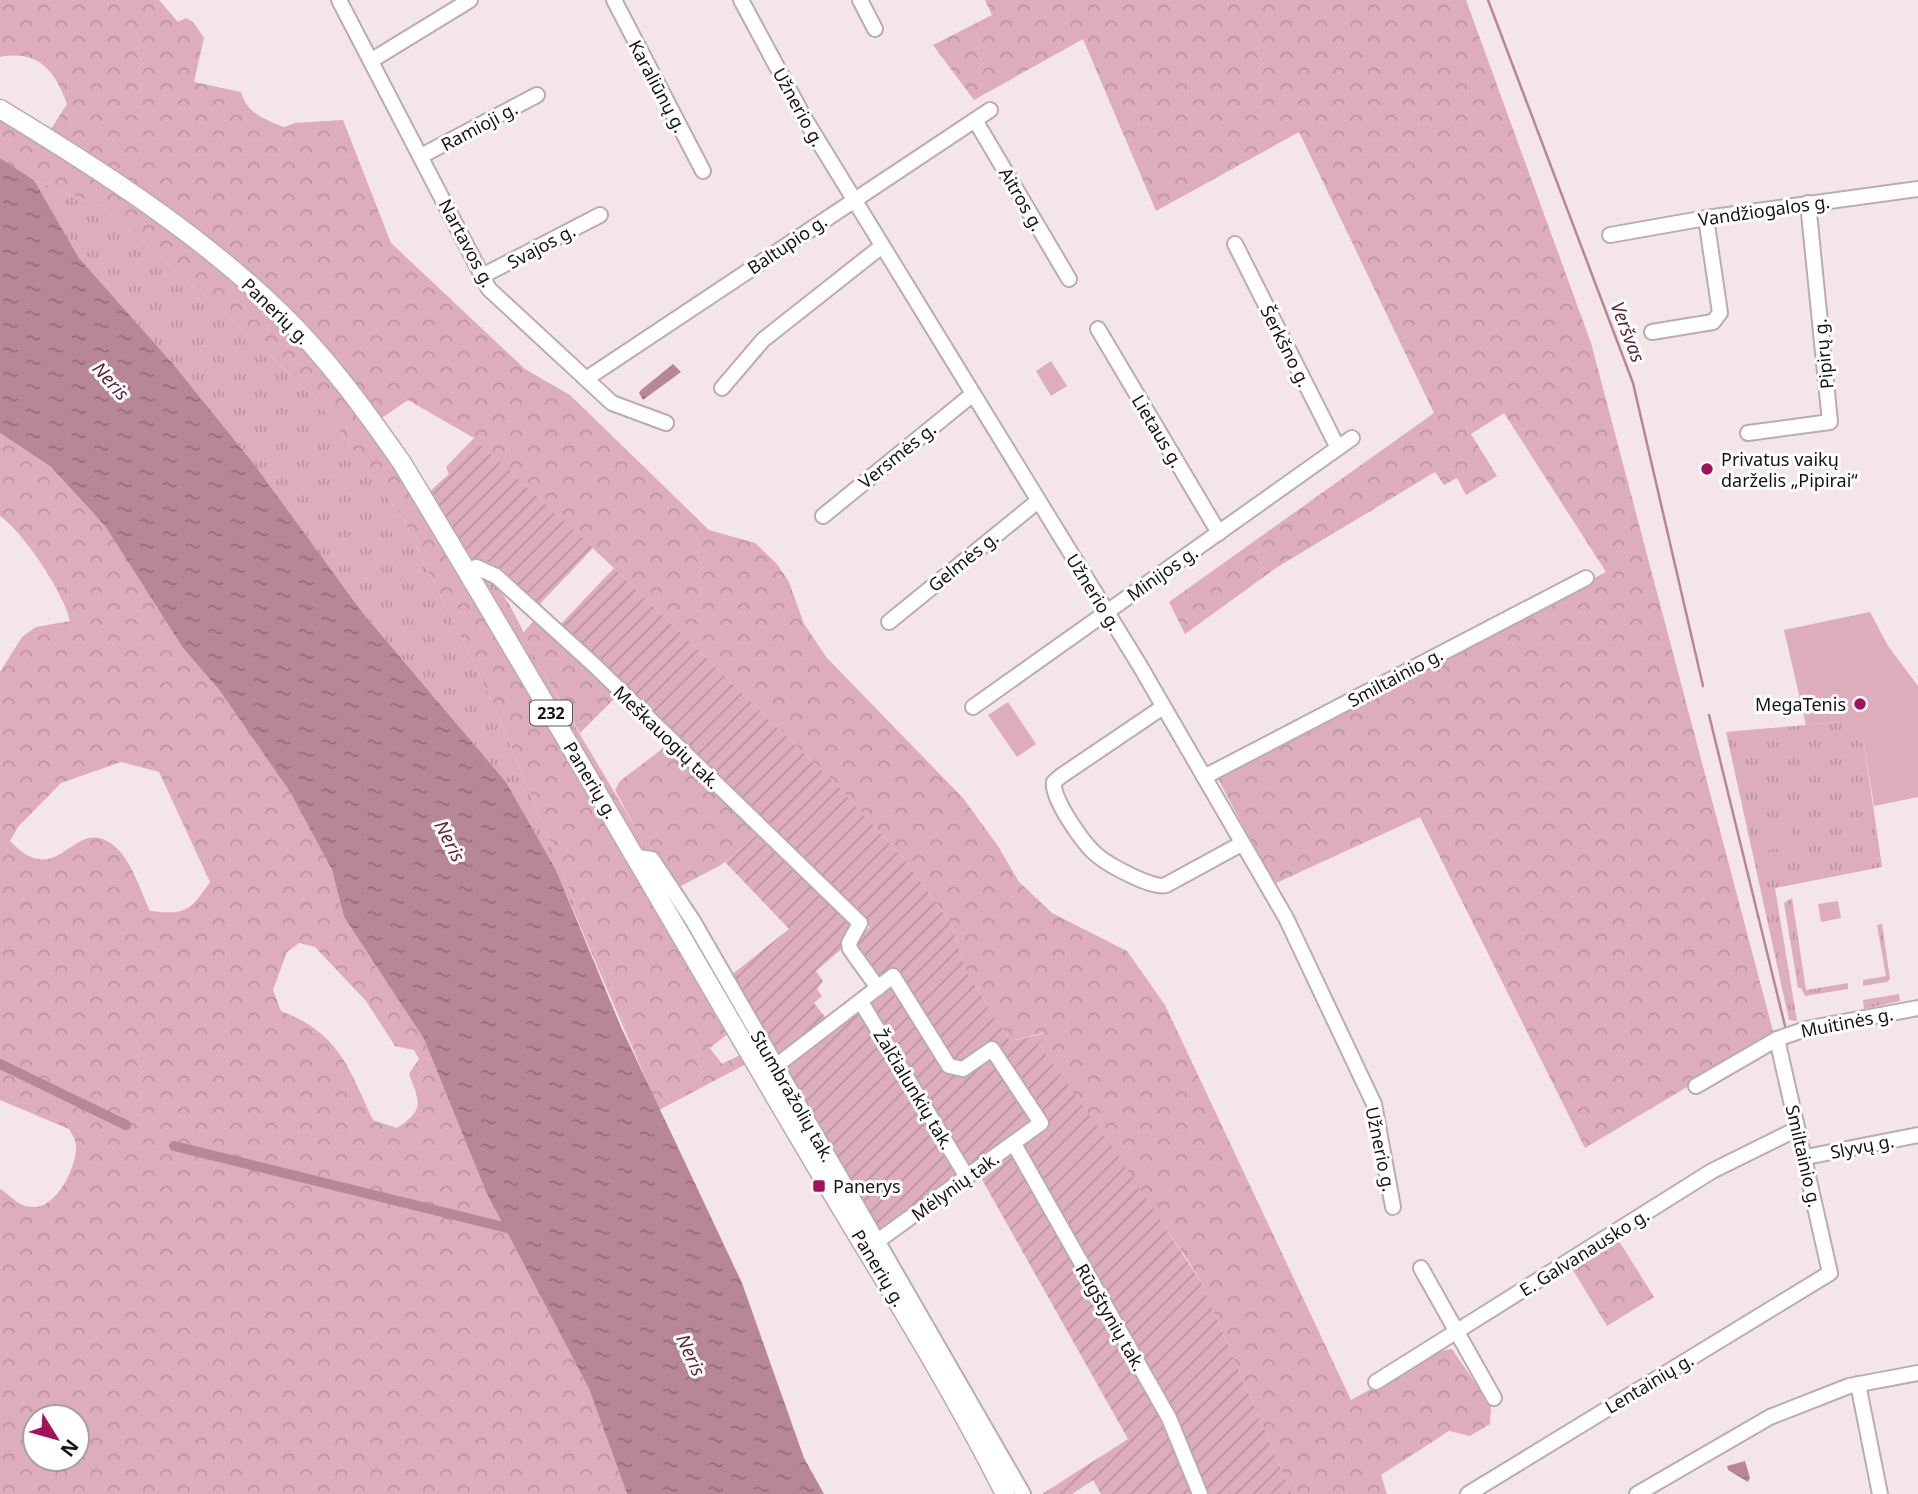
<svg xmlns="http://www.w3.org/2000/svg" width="1918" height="1494" font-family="'Noto Sans',sans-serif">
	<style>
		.grass { fill: url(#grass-tufts) }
		.forest { fill: url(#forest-crowns); fill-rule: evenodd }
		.garden { fill: url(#garden-furrows) }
		.pitch { fill: #ddadbc }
		.water { fill: url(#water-ripples) }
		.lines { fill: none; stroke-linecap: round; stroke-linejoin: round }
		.stream { stroke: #b88796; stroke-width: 2.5 }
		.canal { stroke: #b88796; stroke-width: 10 }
		.minor-casing { stroke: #baacb0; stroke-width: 18 }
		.major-casing { stroke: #baacb0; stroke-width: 21 }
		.minor { stroke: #fff; stroke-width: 14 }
		.major { stroke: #fff; stroke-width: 18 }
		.poi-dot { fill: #a21359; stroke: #fff; stroke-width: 2.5 }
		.labels { text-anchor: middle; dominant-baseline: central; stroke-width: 6; stroke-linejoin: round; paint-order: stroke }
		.shield { fill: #fff; stroke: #5d5a5a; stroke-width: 2 }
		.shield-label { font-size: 16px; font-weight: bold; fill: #181314 }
		.street-label { font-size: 18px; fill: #181314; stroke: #fff }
		.poi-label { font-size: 18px; fill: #181314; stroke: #fff; text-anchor: start }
		.water-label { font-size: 19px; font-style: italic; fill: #63253d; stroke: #fff }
	</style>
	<defs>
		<pattern id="grass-tufts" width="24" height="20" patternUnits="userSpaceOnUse" patternTransform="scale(1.75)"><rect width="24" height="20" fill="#ddadbc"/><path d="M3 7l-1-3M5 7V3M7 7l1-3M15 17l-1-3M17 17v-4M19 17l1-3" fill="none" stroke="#bd94a1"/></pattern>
		<pattern id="forest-crowns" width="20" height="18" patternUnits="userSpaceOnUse" patternTransform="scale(1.75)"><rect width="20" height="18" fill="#ddadbc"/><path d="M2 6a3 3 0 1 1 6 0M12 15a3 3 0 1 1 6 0" fill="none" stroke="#bd94a1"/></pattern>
		<pattern id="garden-furrows" width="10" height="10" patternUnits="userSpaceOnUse" patternTransform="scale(1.75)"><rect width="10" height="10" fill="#ddadbc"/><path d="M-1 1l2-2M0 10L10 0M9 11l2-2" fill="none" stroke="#bd94a1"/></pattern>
		<pattern id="water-ripples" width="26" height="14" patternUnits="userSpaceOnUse" patternTransform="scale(1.75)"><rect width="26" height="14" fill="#b88796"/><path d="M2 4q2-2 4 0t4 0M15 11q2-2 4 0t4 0" fill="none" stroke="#956d79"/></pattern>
	</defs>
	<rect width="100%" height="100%" fill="#f4e5e9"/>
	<!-- grass -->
	<g class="grass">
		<path d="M34,180L101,206L228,316L317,400L403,519L495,707L659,1110L556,870L506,782L362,612L254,464L174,365L79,258Z"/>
		<path d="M478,570C503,581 526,638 538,664L650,852L645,854Z"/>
		<path d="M1839,722L1864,744L1882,867L1775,888L1797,1021L1789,1020L1726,732Z"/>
		<path d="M1792,898L1806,990L1848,983V989L1805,996L1801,988H1798L1784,903Z"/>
		<path d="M1882,924L1890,979L1887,982L1863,986V980L1886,976L1877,925Z"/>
		<path d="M1899,994L1900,1001L1864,1009L1863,1000Z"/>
	</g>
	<!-- forest -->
	<g class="forest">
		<path d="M0,0H159L178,22L186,18L193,22L204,38L194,82L241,92C247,114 265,119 284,127L295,123L343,120L391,243L525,369L570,395L709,530L755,543L777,564L789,582L804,624L827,658L963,798L998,846L1019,882L1052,913L1127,951L1165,1005L1351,1400L1440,1351L1452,1349L1491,1406L1490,1424L1470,1436L1449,1431L1381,1475L1387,1494H1292L1201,1282L1189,1262L1039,1044L1043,1033L1010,1041L966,971L952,925L905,860L837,785L614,568L474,438L408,400L379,420L284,305L49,132L67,104C55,70 38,50 0,57Z"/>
		<path d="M985,0H1466L1591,343L1774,1035L1585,1148L1420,817L1274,884L1216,775L1606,572L1504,413L1471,434L1497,476L1466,495L1457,478L1444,485L1435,472L1276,568L1185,634L1169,602L1434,413L1299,132L1156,211L1083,39L974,100L933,45L992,15Z"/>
		<path d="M0,115L138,205L256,298L294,336L371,428L462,575L729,1033L710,1048L722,1064L740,1055L748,1063L659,1110L495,707L403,519L317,400L228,316L101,206L34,180L0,158Z"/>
		<path d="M0,433L51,467L105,526L183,648L220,691L290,792L332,870L344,917L424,1039L486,1192L589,1389L627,1494H0V1189C12,1196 18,1207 33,1207C57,1208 78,1165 76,1144C75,1139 72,1134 69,1129L0,1100V672L22,637L36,627L70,621C64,593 24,533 0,516ZM121,762L159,772L210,882C190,911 186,915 150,911C140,890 130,853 107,841C71,822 57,891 10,841L18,827L61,783ZM299,943L315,947L366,1001L395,1046L414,1050L419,1059L409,1074C420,1103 425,1109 397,1128L373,1120C348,1067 340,1034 281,1011L273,990L287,952ZM35,1417H77V1459H35Z"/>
		<path d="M537,617L619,694L580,733L538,664L523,633Z"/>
		<path d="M670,743L760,832L721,865L675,889L646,847L615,790L620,781Z"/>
		<path d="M1617,1238L1654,1297L1607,1326L1571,1267Z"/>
	</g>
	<!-- garden -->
	<g class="garden">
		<path d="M474,438L593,548L538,606L488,562L467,565L426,495L449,474L446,467Z"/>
		<path d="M614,568L837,785L905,860L952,925L966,971L1010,1041L1046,1033L1039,1044L1117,1154L1201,1282L1292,1494H1204L1019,1144L1044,1124L995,1047L954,1066L898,980L879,982L852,943L870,927L560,625Z"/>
		<path d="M760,832L854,923L845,946L816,971L823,981L817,989L822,996L814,1003L829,1022L777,1061L729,977L789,929L725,862Z"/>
		<path d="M890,984L947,1068L991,1054L1037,1123L967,1174L865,1000Z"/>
		<path d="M859,1007L964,1176L879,1235L781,1066Z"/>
		<path d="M1010,1152L1154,1401L1196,1494H1101L1093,1480L1072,1494H1042L1128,1439L980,1176Z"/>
	</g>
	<!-- pitch -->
	<g class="pitch">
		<path d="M1051,361L1067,386L1051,396L1036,371Z"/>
		<path d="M1870,612L1888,646L1918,686V797L1874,806L1864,744L1839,722L1806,725L1784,630Z"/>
		<path d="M1008,702L1036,744L1017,757L988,715Z"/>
		<path d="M1792,829L1794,846L1765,851L1762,834Z"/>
		<path d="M1838,901L1841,918L1821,922L1818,904Z"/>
	</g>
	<!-- water -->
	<g class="water">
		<path d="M0,158L34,180L79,258L174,365L254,464L362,612L506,782L556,870L621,1027L742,1283L804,1458L824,1494H627L589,1389L486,1192L424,1039L344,917L332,870L290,792L220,691L183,648L105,526L51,467L0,433Z"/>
		<path d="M673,364L681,372L643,400L639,393L641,390Z"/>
		<path d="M1745,1461L1750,1478L1748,1482L1728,1470L1727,1466Z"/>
	</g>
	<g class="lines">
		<!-- stream -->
		<g class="stream">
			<path d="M1488,0L1633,383L1703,686"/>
			<path d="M1709,715L1785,1026"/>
		</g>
		<!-- canal -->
		<g class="canal">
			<path d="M0,1064L126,1125"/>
			<path d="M174,1146L516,1230"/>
		</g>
		<!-- minor casing -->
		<g class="minor-casing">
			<g id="minor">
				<path d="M339,0L489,289L612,403L666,423"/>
				<path d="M614,0L703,171"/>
				<path d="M741,0L806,121L1140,666L1286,918L1374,1104L1393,1207"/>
				<path d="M860,0L875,29"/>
				<path d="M372,60L470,0"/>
				<path d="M975,120L1069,279"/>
				<path d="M421,156L537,95"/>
				<path d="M1610,235L1706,218L1918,189"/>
				<path d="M1235,244L1338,448"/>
				<path d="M482,276L600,215"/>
				<path d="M1098,329L1219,533"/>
				<path d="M1652,332L1713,322L1720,313L1706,218"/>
				<path d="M586,379L990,110"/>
				<path d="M722,388L763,340L882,246"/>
				<path d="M1748,433L1830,422L1808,203"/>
				<path d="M823,516L973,394"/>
				<path d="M467,573L476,567L496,576L593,664L860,923L849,943L850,949L878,988"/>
				<path d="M889,622L1038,501"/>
				<path d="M973,707L1352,438"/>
				<path d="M1163,707L1061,776L1054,782C1051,798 1084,845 1098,856C1109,865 1154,890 1166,885L1241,844"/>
				<path d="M1204,777L1586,578"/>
				<path d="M637,857L652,859L693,921L1023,1494"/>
				<path d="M861,1002L967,1177"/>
				<path d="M768,1072L893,976L949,1066L963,1069L992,1049L1041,1123L872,1245"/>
				<path d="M1696,1086L1777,1039L1806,1029L1918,1008"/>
				<path d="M1014,1144L1169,1418L1200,1494"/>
				<path d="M1806,1157L1918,1135"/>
				<path d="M1421,1268L1494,1398"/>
				<path d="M1376,1382L1712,1171L1797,1129"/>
				<path d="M1858,1384L1880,1494"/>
				<path d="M1468,1494L1830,1273L1777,1039"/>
				<path d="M1637,1494L1770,1417L1849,1386L1918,1373"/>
			</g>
		</g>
		<!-- major casing -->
		<g class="major-casing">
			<path id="major" d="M0,109C97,168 196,231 279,311C326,356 365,410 402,463C540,691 672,922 807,1151C874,1265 946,1376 1005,1494"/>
		</g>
		<!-- minor -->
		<use href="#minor" class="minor"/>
		<!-- major -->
		<use href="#major" class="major"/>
	</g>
	<!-- markers -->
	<g class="poi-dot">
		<circle cx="1707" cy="469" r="7"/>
		<circle cx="1860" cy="704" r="7"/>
		<rect x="812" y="1179" width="14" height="14" rx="3.5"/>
	</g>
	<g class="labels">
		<!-- shield labels -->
		<rect class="shield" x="530" y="700.5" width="42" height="25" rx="5"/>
		<g class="shield-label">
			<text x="551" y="713">232</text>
		</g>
		<!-- street labels -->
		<g class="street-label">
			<text transform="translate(658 86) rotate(62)">Karaliūnų g.</text>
			<text transform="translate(799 107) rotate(61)">Užnerio g.</text>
			<text transform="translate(479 126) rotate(-28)">Ramioji g.</text>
			<text transform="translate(1022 199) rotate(60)">Aitros g.</text>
			<text transform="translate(1764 210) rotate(-8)">Vandžiogalos g.</text>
			<text transform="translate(467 243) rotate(62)">Nartavos g.</text>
			<text transform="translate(787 244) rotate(-34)">Baltupio g.</text>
			<text transform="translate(541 246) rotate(-28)">Svajos g.</text>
			<text transform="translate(276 311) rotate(44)">Panerių g.</text>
			<text transform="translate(1286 346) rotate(63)">Šerkšno g.</text>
			<text transform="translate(1823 354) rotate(-96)">Pipirų g.</text>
			<text transform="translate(1158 431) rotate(59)">Lietaus g.</text>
			<text transform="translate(897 455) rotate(-39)">Versmės g.</text>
			<text transform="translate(963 561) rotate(-39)">Gelmės g.</text>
			<text transform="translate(1162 573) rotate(-35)">Minijos g.</text>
			<text transform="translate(1094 592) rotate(58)">Užnerio g.</text>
			<text transform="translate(1395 677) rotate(-28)">Smiltainio g.</text>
			<text transform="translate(667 737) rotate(44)">Meškauogių tak.</text>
			<text transform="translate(591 780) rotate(59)">Panerių g.</text>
			<text transform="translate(1847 1022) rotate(-11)">Muitinės g.</text>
			<text transform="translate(914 1089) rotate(59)">Žalčialunkių tak.</text>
			<text transform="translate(793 1096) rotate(60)">Stumbražolių tak.</text>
			<text transform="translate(1862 1146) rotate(-11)">Slyvų g.</text>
			<text transform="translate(1381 1149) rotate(78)">Užnerio g.</text>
			<text transform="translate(1804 1156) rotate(77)">Smiltainio g.</text>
			<text transform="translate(955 1186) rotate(-36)">Mėlynių tak.</text>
			<text transform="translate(1584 1252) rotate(-32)">E. Galvanausko g.</text>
			<text transform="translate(879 1268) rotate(59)">Panerių g.</text>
			<text transform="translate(1111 1317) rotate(60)">Rūgštynių tak.</text>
			<text transform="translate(1649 1383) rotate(-31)">Lentainių g.</text>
		</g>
		<!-- poi labels -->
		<g class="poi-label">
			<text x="1721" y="459">Privatus vaikų<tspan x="1721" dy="21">darželis „Pipirai“</tspan></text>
			<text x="1846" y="704" text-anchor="end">MegaTenis</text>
			<text x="833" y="1186">Panerys</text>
		</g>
		<!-- water labels -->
		<g class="water-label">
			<text transform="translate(1628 332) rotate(69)">Veršvas</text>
			<text transform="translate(111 381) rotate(48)">Neris</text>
			<text transform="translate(450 841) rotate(63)">Neris</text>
			<text transform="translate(691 1355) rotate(66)">Neris</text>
		</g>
	</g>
	<!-- north arrow -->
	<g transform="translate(56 1438) rotate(127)"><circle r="33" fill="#ffffff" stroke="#a3a1a1" stroke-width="2"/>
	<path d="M0-5L12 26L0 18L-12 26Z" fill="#a21359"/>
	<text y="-10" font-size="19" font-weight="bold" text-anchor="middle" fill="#181314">N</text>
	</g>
</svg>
